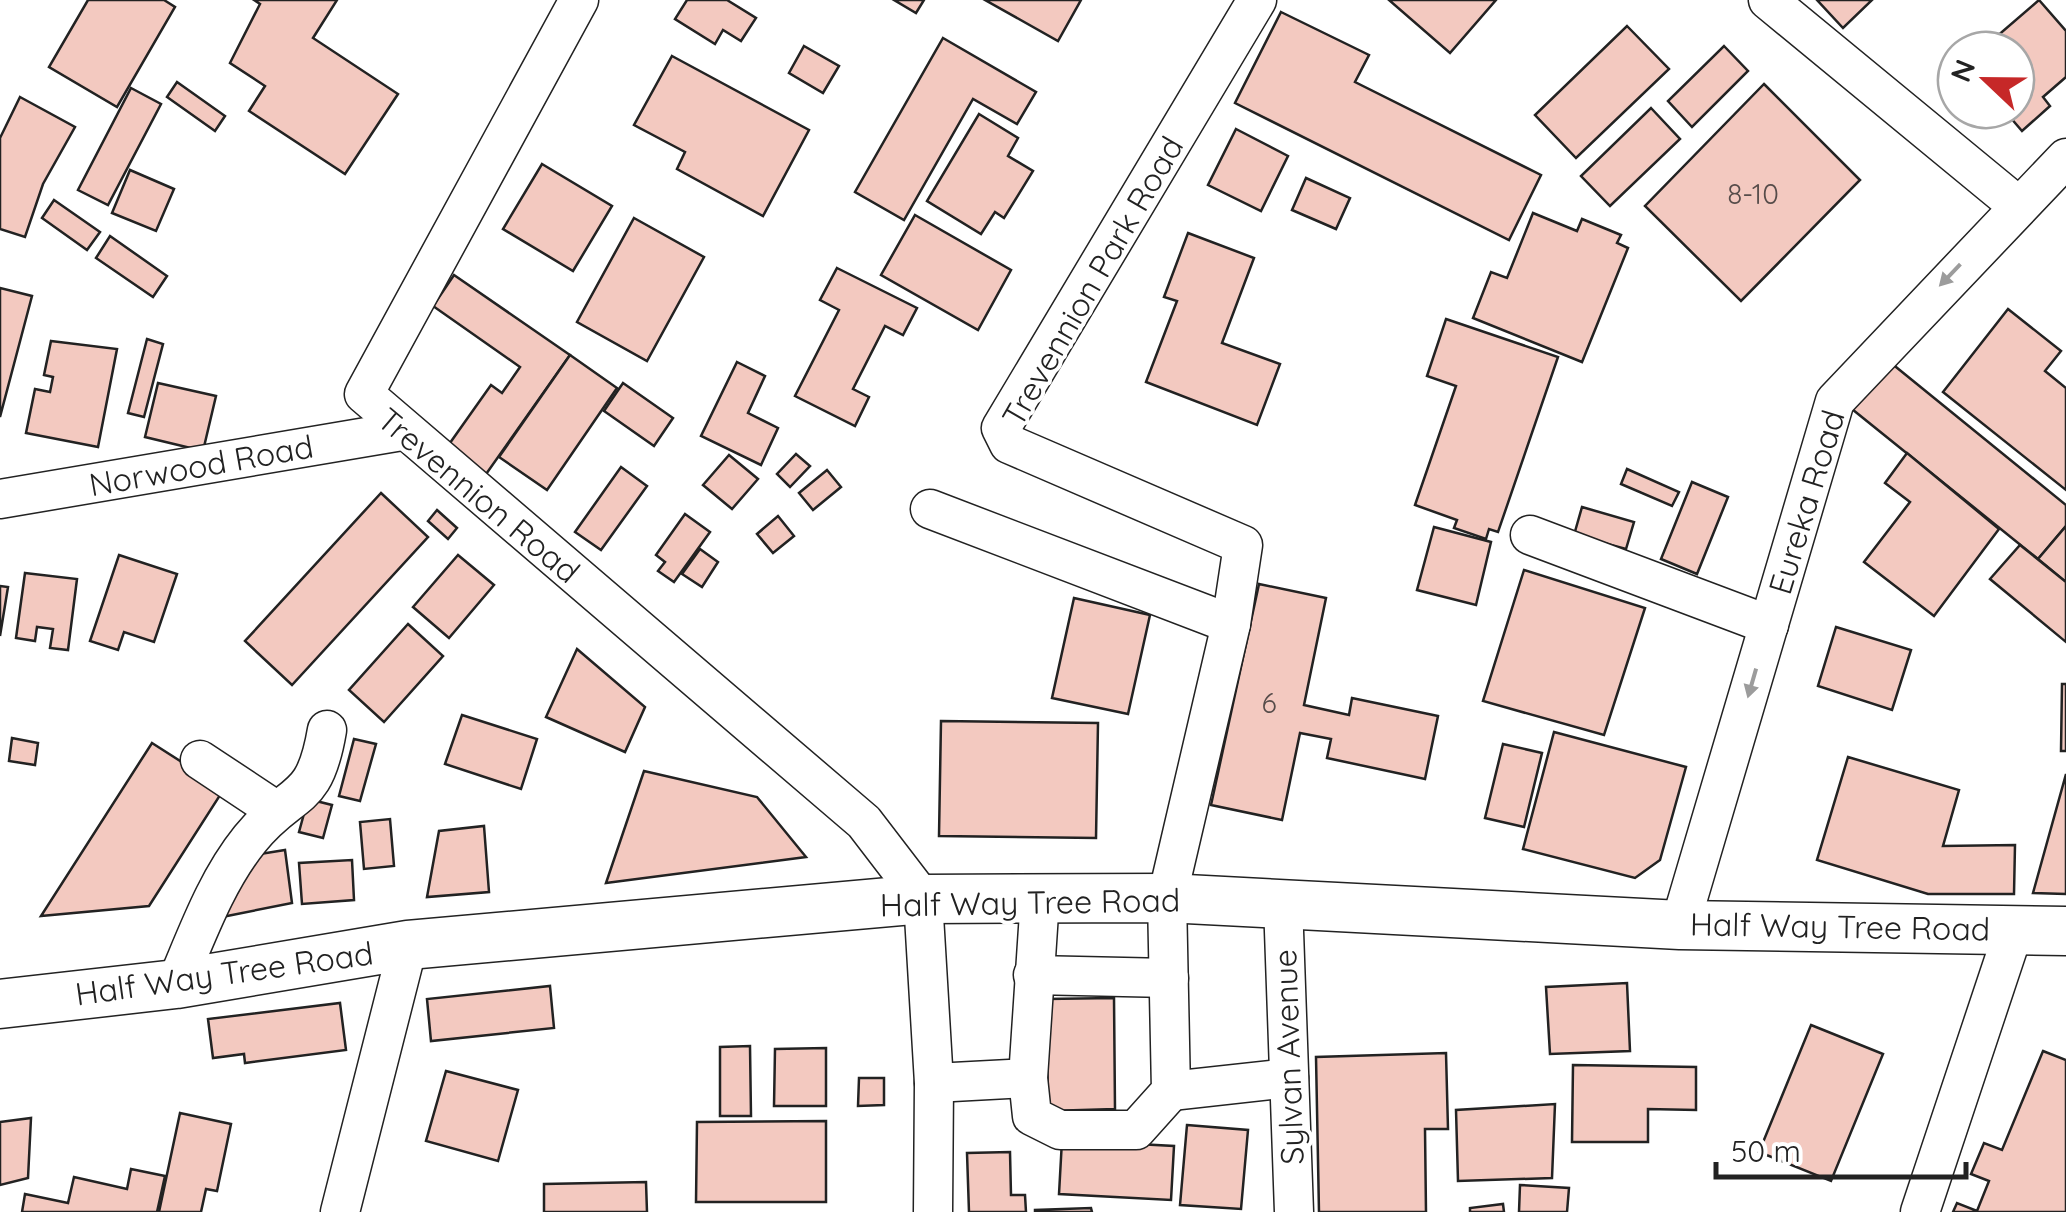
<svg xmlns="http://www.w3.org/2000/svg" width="2066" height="1212" font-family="Quicksand,sans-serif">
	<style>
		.building { fill: #f3c9c0; stroke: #222; stroke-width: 2.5 }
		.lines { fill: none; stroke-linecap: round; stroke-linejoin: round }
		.minor-casing { stroke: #222; stroke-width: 41 }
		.major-casing { stroke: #222; stroke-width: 51 }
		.minor { stroke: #fff; stroke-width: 38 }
		.major { stroke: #fff; stroke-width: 48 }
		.oneway { fill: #9c9c9c }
		.labels { text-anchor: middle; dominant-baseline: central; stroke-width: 8; stroke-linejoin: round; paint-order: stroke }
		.number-label { font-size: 28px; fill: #564c4a }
		.street-label { font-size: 32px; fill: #222; stroke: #fff }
	</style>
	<rect width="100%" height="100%" fill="#fff"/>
	<!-- building -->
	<g class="building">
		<path d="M88,0H164L175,7L117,107L49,67Z"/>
		<path d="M254,0H337L313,38L398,94L345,174L249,111L265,86L230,63L260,4Z"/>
		<path d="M687,0H727L756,18L741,41L723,30L715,44L675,19Z"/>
		<path d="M894,0H924L916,13Z"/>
		<path d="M985,0H1081L1058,41Z"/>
		<path d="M1389,0H1496L1450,53Z"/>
		<path d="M1817,0H1872L1843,28Z"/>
		<path d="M2039,0L2066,31V77L2043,97L2050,106L2022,131L2004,110H2016V50H1981Z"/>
		<path d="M1281,12L1369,55L1355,82L1541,175L1509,240L1235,103Z"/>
		<path d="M1627,26L1669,69L1576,158L1535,115Z"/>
		<path d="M943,38L1036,92L1017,124L973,99L904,220L855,192Z"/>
		<path d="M804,46L839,66L823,93L789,73Z"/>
		<path d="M1724,46L1748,71L1692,127L1668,101Z"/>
		<path d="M672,56L809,130L763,216L677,169L685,152L634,125Z"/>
		<path d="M177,82L225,116L215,131L167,97Z"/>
		<path d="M1764,84L1860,180L1741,301L1645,206Z"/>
		<path d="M131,88L161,104L108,205L78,190Z"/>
		<path d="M20,97L75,127L43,184L25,237L0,229V138Z"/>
		<path d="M1651,108L1680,139L1610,206L1581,176Z"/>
		<path d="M979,114L1018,138L1008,156L1033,171L1004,218L995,212L981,234L927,201Z"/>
		<path d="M1236,129L1288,156L1261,211L1208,185Z"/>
		<path d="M542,164L612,206L573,271L503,229Z"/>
		<path d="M130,170L174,189L156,231L112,213Z"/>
		<path d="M1306,178L1350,198L1336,229L1292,210Z"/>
		<path d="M54,200L100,232L87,250L42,218Z"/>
		<path d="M1533,213L1577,231L1582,219L1621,235L1617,243L1628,248L1582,362L1473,318L1491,272L1507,278Z"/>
		<path d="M915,215L1011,270L978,330L881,275Z"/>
		<path d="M634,218L704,257L647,361L577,322Z"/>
		<path d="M1188,233L1254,258L1222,343L1280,364L1257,425L1146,382L1177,301L1164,297Z"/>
		<path d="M110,236L167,276L153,297L96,258Z"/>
		<path d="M837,268L917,308L903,335L885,326L853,389L869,397L855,426L795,396L839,310L820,300Z"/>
		<path d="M454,275L570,355L484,477L445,450L491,385L502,393L520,367L433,306Z"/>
		<path d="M0,288L32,296L0,417Z"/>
		<path d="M2008,309L2061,351L2045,371L2066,388V490L1943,392Z"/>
		<path d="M1446,319L1558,357L1498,532L1489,529L1486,539L1454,528L1457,520L1415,505L1456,386L1427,376Z"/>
		<path d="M147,339L163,344L144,417L128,413Z"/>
		<path d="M51,341L117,349L98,447L26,433L35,389L50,392L53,377L44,375Z"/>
		<path d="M1880,354L2066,505V526L2038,559L1842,401Z"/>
		<path d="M570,355L617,388L547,490L499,457Z"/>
		<path d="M737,362L765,376L748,413L778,428L761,465L701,436Z"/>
		<path d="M158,383L216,396L203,451L145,437Z"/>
		<path d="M623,383L673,418L654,446L604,411Z"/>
		<path d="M1907,453L1999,529L1934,616L1864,562L1910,502L1885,483Z"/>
		<path d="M796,454L810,466L790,487L777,474Z"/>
		<path d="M729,455L758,479L732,509L703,485Z"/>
		<path d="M621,467L647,486L601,550L575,532Z"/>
		<path d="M1627,469L1679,492L1672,506L1621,484Z"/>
		<path d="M827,470L841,487L813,510L799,493Z"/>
		<path d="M1692,482L1728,497L1697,574L1661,559Z"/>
		<path d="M381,493L428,537L292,685L245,641Z"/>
		<path d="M1582,507L1634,522L1626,549L1574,535Z"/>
		<path d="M437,510L457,528L448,539L428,521Z"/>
		<path d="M685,514L710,532L674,582L658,571L665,562L656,555Z"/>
		<path d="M778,516L794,536L773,553L757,534Z"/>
		<path d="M2066,526V582L2038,559Z"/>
		<path d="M1434,527L1491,542L1476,605L1417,590Z"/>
		<path d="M2020,545L2066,582V642L1990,579Z"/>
		<path d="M700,549L718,562L702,587L682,574Z"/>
		<path d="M119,555L177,574L154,642L124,632L118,650L90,641Z"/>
		<path d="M458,555L494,585L449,638L413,607Z"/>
		<path d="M1524,570L1645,608L1604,735L1483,701Z"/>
		<path d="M25,573L77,579L68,650L50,648L53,629L37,627L35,641L16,638Z"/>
		<path d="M1259,584L1326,598L1304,705L1349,715L1352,698L1438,716L1425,779L1327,758L1331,739L1300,733L1282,820L1211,805Z"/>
		<path d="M0,586L8,587L0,636Z"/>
		<path d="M1074,598L1150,615L1128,714L1052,698Z"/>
		<path d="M408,624L443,656L384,722L349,690Z"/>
		<path d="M1836,627L1911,650L1892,710L1818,686Z"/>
		<path d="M577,649L645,707L625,752L546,717Z"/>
		<path d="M2062,684H2066V751H2061Z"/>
		<path d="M462,715L537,739L521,789L445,764Z"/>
		<path d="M941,721L1098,723L1096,838L939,836Z"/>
		<path d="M1554,732L1686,767L1660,860L1635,878L1523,849Z"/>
		<path d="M12,738L38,743L35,765L9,761Z"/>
		<path d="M354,739L376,744L360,801L339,796Z"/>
		<path d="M152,743L224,789L149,906L41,916Z"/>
		<path d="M1503,744L1542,753L1524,827L1485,818Z"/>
		<path d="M1848,757L1959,790L1943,846L2015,845L2014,894H1928L1817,860Z"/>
		<path d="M644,771L757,797L806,857L606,883Z"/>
		<path d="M2066,774V894L2033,893Z"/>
		<path d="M308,799L332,805L323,838L299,832Z"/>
		<path d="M390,819L394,866L364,869L360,822Z"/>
		<path d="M484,826L489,892L427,897L439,831Z"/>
		<path d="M285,850L292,903L217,918L241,857Z"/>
		<path d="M352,860L354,900L302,904L299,863Z"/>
		<path d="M1627,983L1630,1051L1550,1054L1546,987Z"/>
		<path d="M550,986L554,1028L431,1041L427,999Z"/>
		<path d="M1114,998L1115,1109L1048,1111L1046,999Z"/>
		<path d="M340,1003L346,1050L245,1063L244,1054L213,1058L208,1019Z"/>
		<path d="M1811,1025L1883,1054L1831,1181L1759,1152Z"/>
		<path d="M750,1046L751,1116H720V1047Z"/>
		<path d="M826,1048V1106H774L775,1049Z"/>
		<path d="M2043,1051L2066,1060V1212H1953L1957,1203L1977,1211L1989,1181L1971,1174L1984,1143L2002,1150Z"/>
		<path d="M1446,1053L1448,1129H1425L1426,1212H1319L1316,1057Z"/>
		<path d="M1573,1065L1696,1067V1110L1648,1109V1142H1572Z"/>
		<path d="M446,1071L518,1090L498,1161L426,1141Z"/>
		<path d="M859,1078H884V1105L858,1106Z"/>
		<path d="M1555,1104L1552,1178L1458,1181L1456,1110Z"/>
		<path d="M180,1113L231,1124L217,1191L206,1189L201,1212H159Z"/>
		<path d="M31,1118L28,1178L0,1185V1122Z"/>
		<path d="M826,1121V1202H696L697,1122Z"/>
		<path d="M1187,1125L1248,1130L1241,1209L1180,1205Z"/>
		<path d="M1062,1140L1174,1146L1171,1200L1059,1194Z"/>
		<path d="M1010,1152L1011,1195H1025L1026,1212H969L967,1153Z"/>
		<path d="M131,1169L165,1176L157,1212H22L25,1194L68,1203L74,1177L127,1189Z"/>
		<path d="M646,1182L647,1212H544V1184Z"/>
		<path d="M1520,1185L1569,1188L1567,1212H1519Z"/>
		<path d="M1503,1204L1504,1212H1470V1208Z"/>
		<path d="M1091,1208L1092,1212H1035V1210Z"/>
	</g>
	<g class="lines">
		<!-- minor casing -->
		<g class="minor-casing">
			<g id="minor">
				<path d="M579,0L364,394L864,822L923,899L934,1083L933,1212"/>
				<path d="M1768,0L2017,205"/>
				<path d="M0,499L402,431"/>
				<path d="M930,509L1231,624"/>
				<path d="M1530,535L1769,625"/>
				<path d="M200,760L277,811"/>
				<path d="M1283,903L1294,1212"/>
				<path d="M1680,925L1835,401L2066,158"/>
				<path d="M1033,975L1169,978"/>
				<path d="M176,984C197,935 216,881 250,839C292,787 314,807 327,730"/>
				<path d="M1028,1078L1032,1116L1060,1130H1136L1171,1091L1167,898L1231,624L1243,545L1009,444L1001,428L1257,0"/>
				<path d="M934,1083L1028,1078L1040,898"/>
				<path d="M1171,1091L1289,1078"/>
				<path d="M340,1212L408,945"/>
				<path d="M1920,1212L2015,927"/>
			</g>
		</g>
		<!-- major casing -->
		<g class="major-casing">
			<path id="major" d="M0,1004L176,984L408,945L923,899L1167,898L1680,925L2066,931"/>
		</g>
		<!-- minor -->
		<use href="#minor" class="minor"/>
		<!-- major -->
		<use href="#major" class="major"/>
	</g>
	<!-- one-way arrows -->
	<defs><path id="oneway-solid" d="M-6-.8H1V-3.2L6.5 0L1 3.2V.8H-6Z" transform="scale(2.5)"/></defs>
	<g class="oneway">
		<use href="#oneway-solid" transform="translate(1950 275) rotate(134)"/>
		<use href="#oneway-solid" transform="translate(1752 683) rotate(106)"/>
	</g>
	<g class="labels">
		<!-- number labels -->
		<g class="number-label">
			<text x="1753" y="193">8-10</text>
			<text x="1269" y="702">6</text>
		</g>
		<!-- street labels -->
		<g class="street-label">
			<text transform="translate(1092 281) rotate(-60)">Trevennion Park Road</text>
			<text transform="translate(201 465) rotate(-10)">Norwood Road</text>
			<text transform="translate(479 495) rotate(40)">Trevennion Road</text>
			<text transform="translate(1806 502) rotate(-73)">Eureka Road</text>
			<text transform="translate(1030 902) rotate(-1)">Half Way Tree Road</text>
			<text transform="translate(1840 926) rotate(1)">Half Way Tree Road</text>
			<text transform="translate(224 973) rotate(-8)">Half Way Tree Road</text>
			<text transform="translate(1288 1057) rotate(-92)">Sylvan Avenue</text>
		</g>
	</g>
	<!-- north arrow -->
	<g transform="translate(1986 80) rotate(292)"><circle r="48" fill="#ffffff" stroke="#a7a7a7" stroke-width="2.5"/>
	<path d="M0-8L18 38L0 25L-18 38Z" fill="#c62828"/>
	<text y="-15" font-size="28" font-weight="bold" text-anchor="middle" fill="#222222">N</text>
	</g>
	<!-- scale -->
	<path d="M1716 1162v15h250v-15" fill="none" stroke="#222222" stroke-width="5"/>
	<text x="1731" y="1162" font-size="30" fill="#222222" stroke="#ffffff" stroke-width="8" paint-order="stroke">50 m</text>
</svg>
